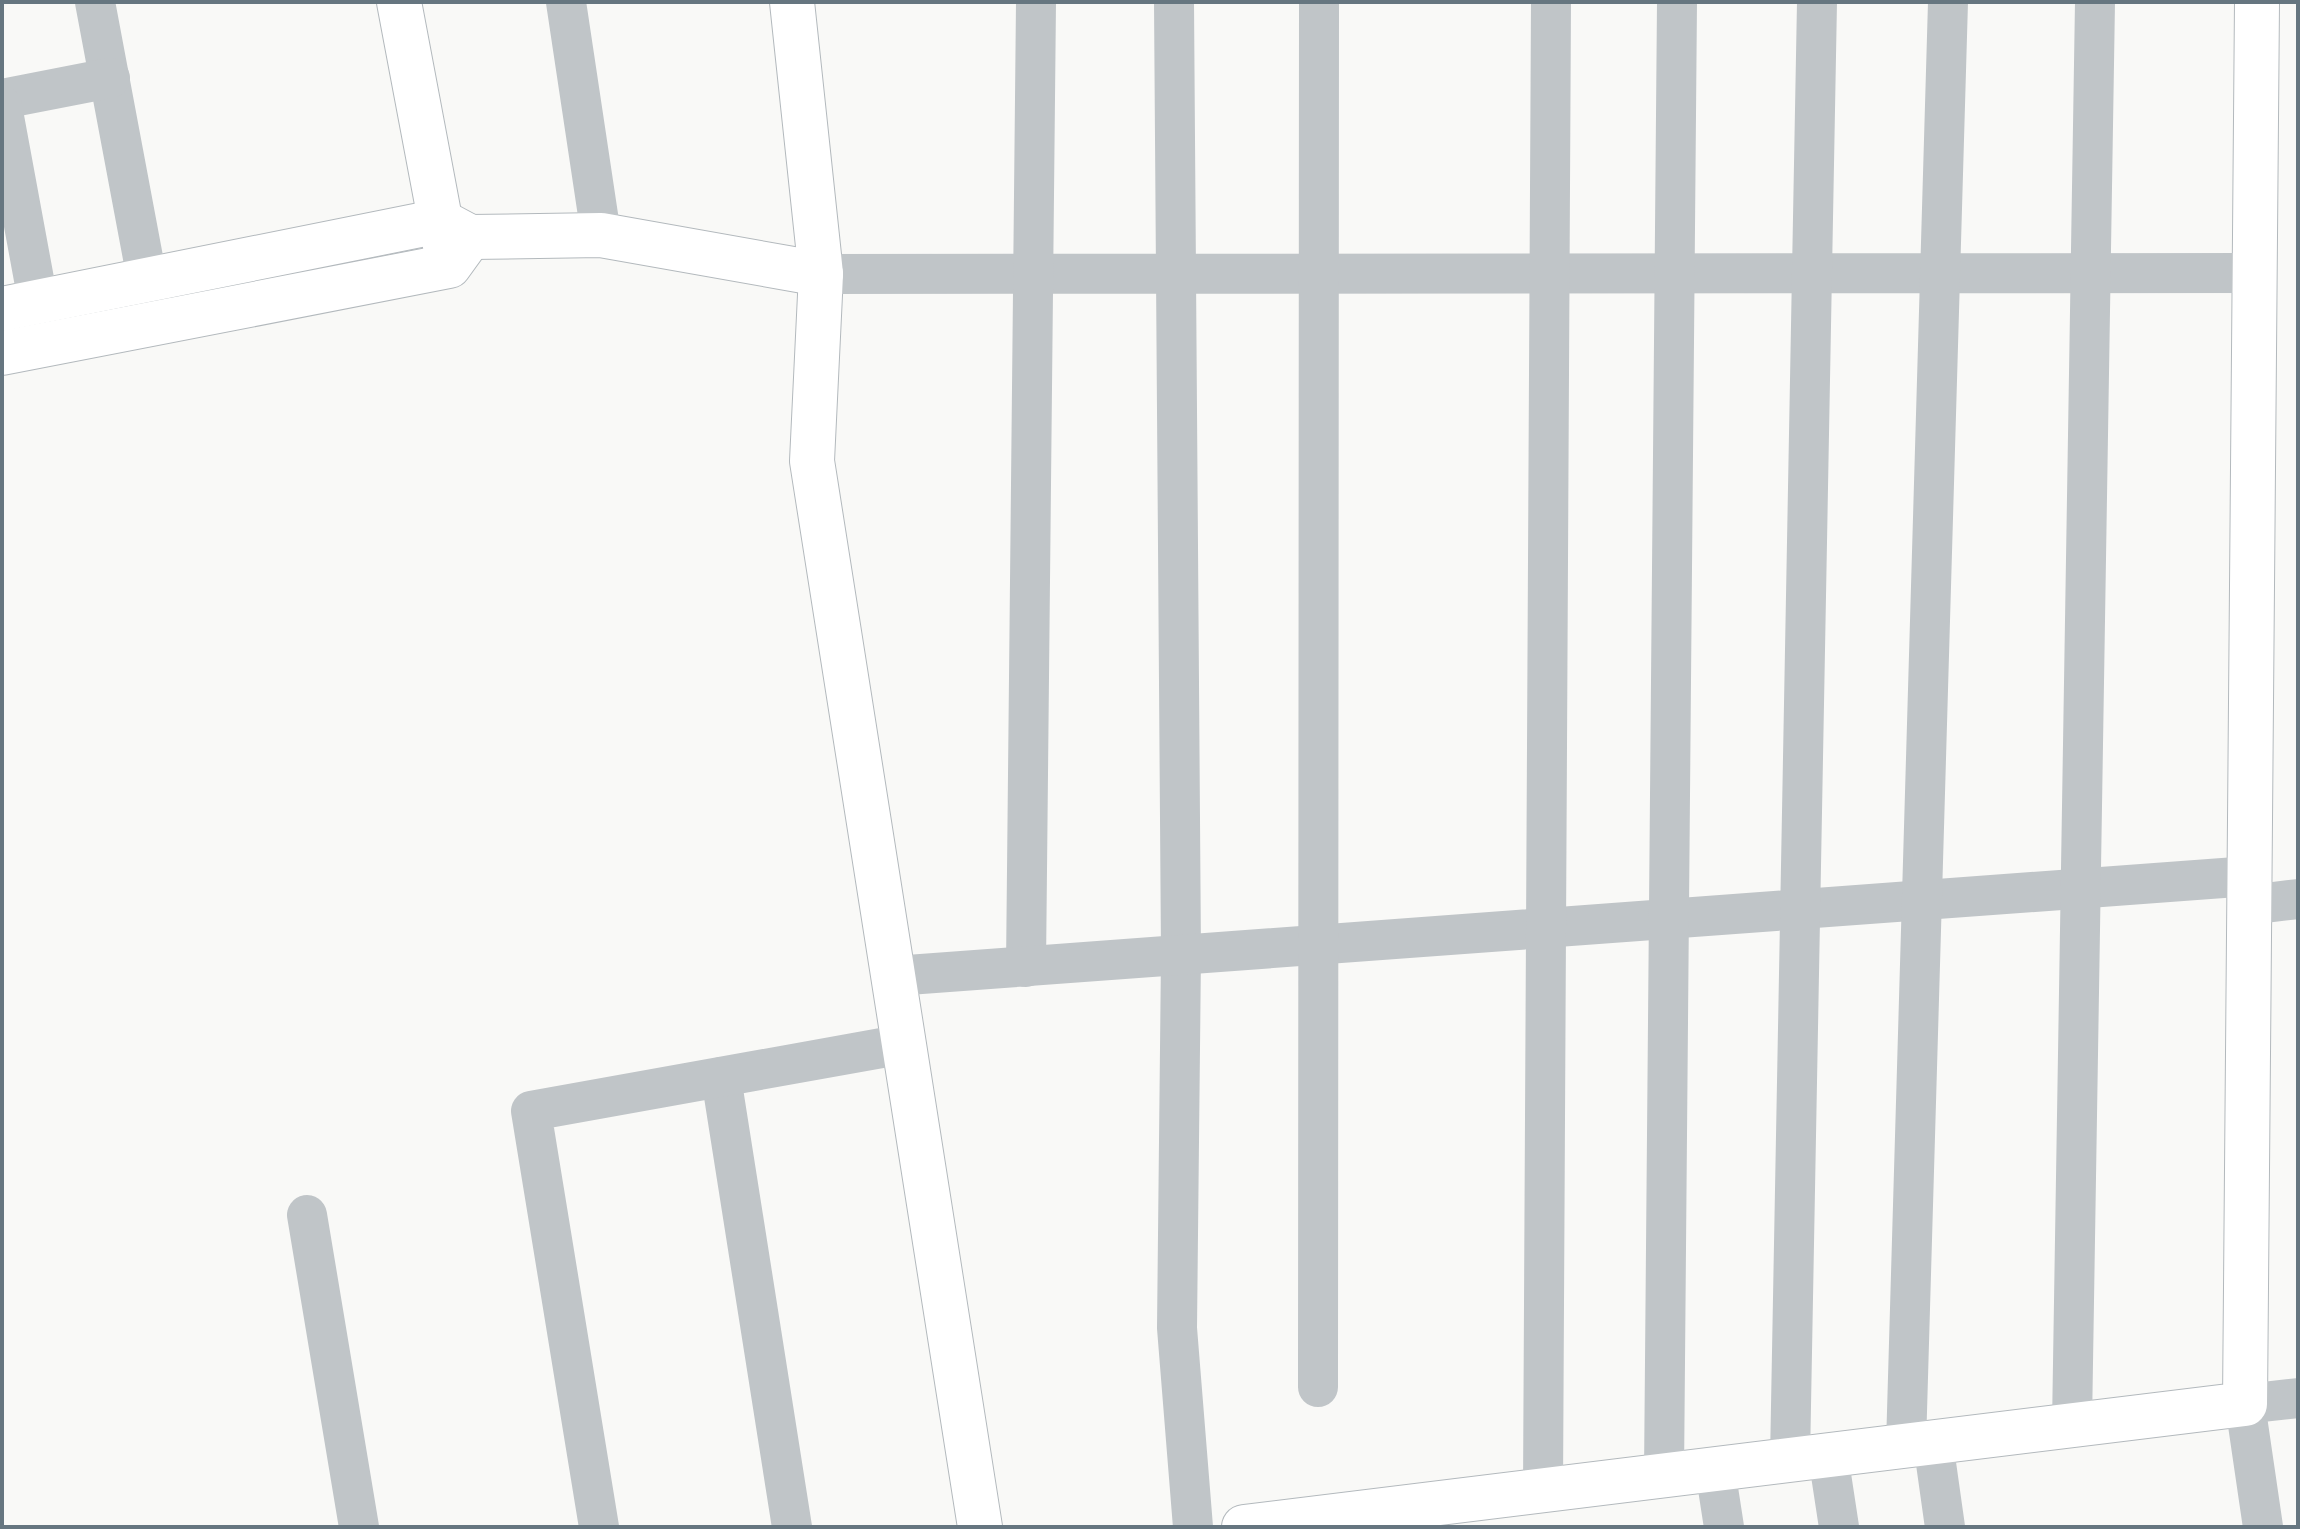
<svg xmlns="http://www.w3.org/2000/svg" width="2300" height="1529" font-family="Karla,sans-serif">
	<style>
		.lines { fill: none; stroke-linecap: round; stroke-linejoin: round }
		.secondary-casing { stroke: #b3b9bd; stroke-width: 46 }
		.street { stroke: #c0c5c8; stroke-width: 40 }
		.secondary { stroke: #fff; stroke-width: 44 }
	</style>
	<rect width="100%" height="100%" fill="#f9f9f7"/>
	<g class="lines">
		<!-- secondary casing -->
		<g class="secondary-casing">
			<g id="secondary">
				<path d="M399,2L446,251"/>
				<path d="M792,2L821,274L812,461L980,1527"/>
				<path d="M2,309L440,221L470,237L601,235L821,274"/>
				<path d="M2,353L449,266L470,237"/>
				<path d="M1244,1527L2245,1404L2257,2"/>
			</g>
		</g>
		<!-- street -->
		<g class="street">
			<path d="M95,2L153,311"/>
			<path d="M566,2L601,235"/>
			<path d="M1174,2L1181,955L1177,1328L1193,1527"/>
			<path d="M2,99L110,78"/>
			<path d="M2,106L38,301"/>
			<path d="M821,274L2255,273"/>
			<path d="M2249,905L2298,899"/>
			<path d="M1026,967L1036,2"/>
			<path d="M894,976L2250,876"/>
			<path d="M721,1077L792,1527"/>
			<path d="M307,1215L359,1527"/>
			<path d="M1318,1387L1319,2"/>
			<path d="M2072,1425L2095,2"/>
			<path d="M1933,1442L1945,1527"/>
			<path d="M1906,1446L1948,2"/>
			<path d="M1828,1455L1839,1527"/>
			<path d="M1790,1460L1817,2"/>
			<path d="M1715,1469L1724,1527"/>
			<path d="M1664,1475L1677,2"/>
			<path d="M1543,1490L1551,2"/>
			<path d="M599,1527L531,1111L904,1044"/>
			<path d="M2263,1527L2245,1404L2298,1398"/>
		</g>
		<!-- secondary -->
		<use href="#secondary" class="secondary"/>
	</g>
	<!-- border -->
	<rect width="2300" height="1529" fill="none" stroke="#667680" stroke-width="8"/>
</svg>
